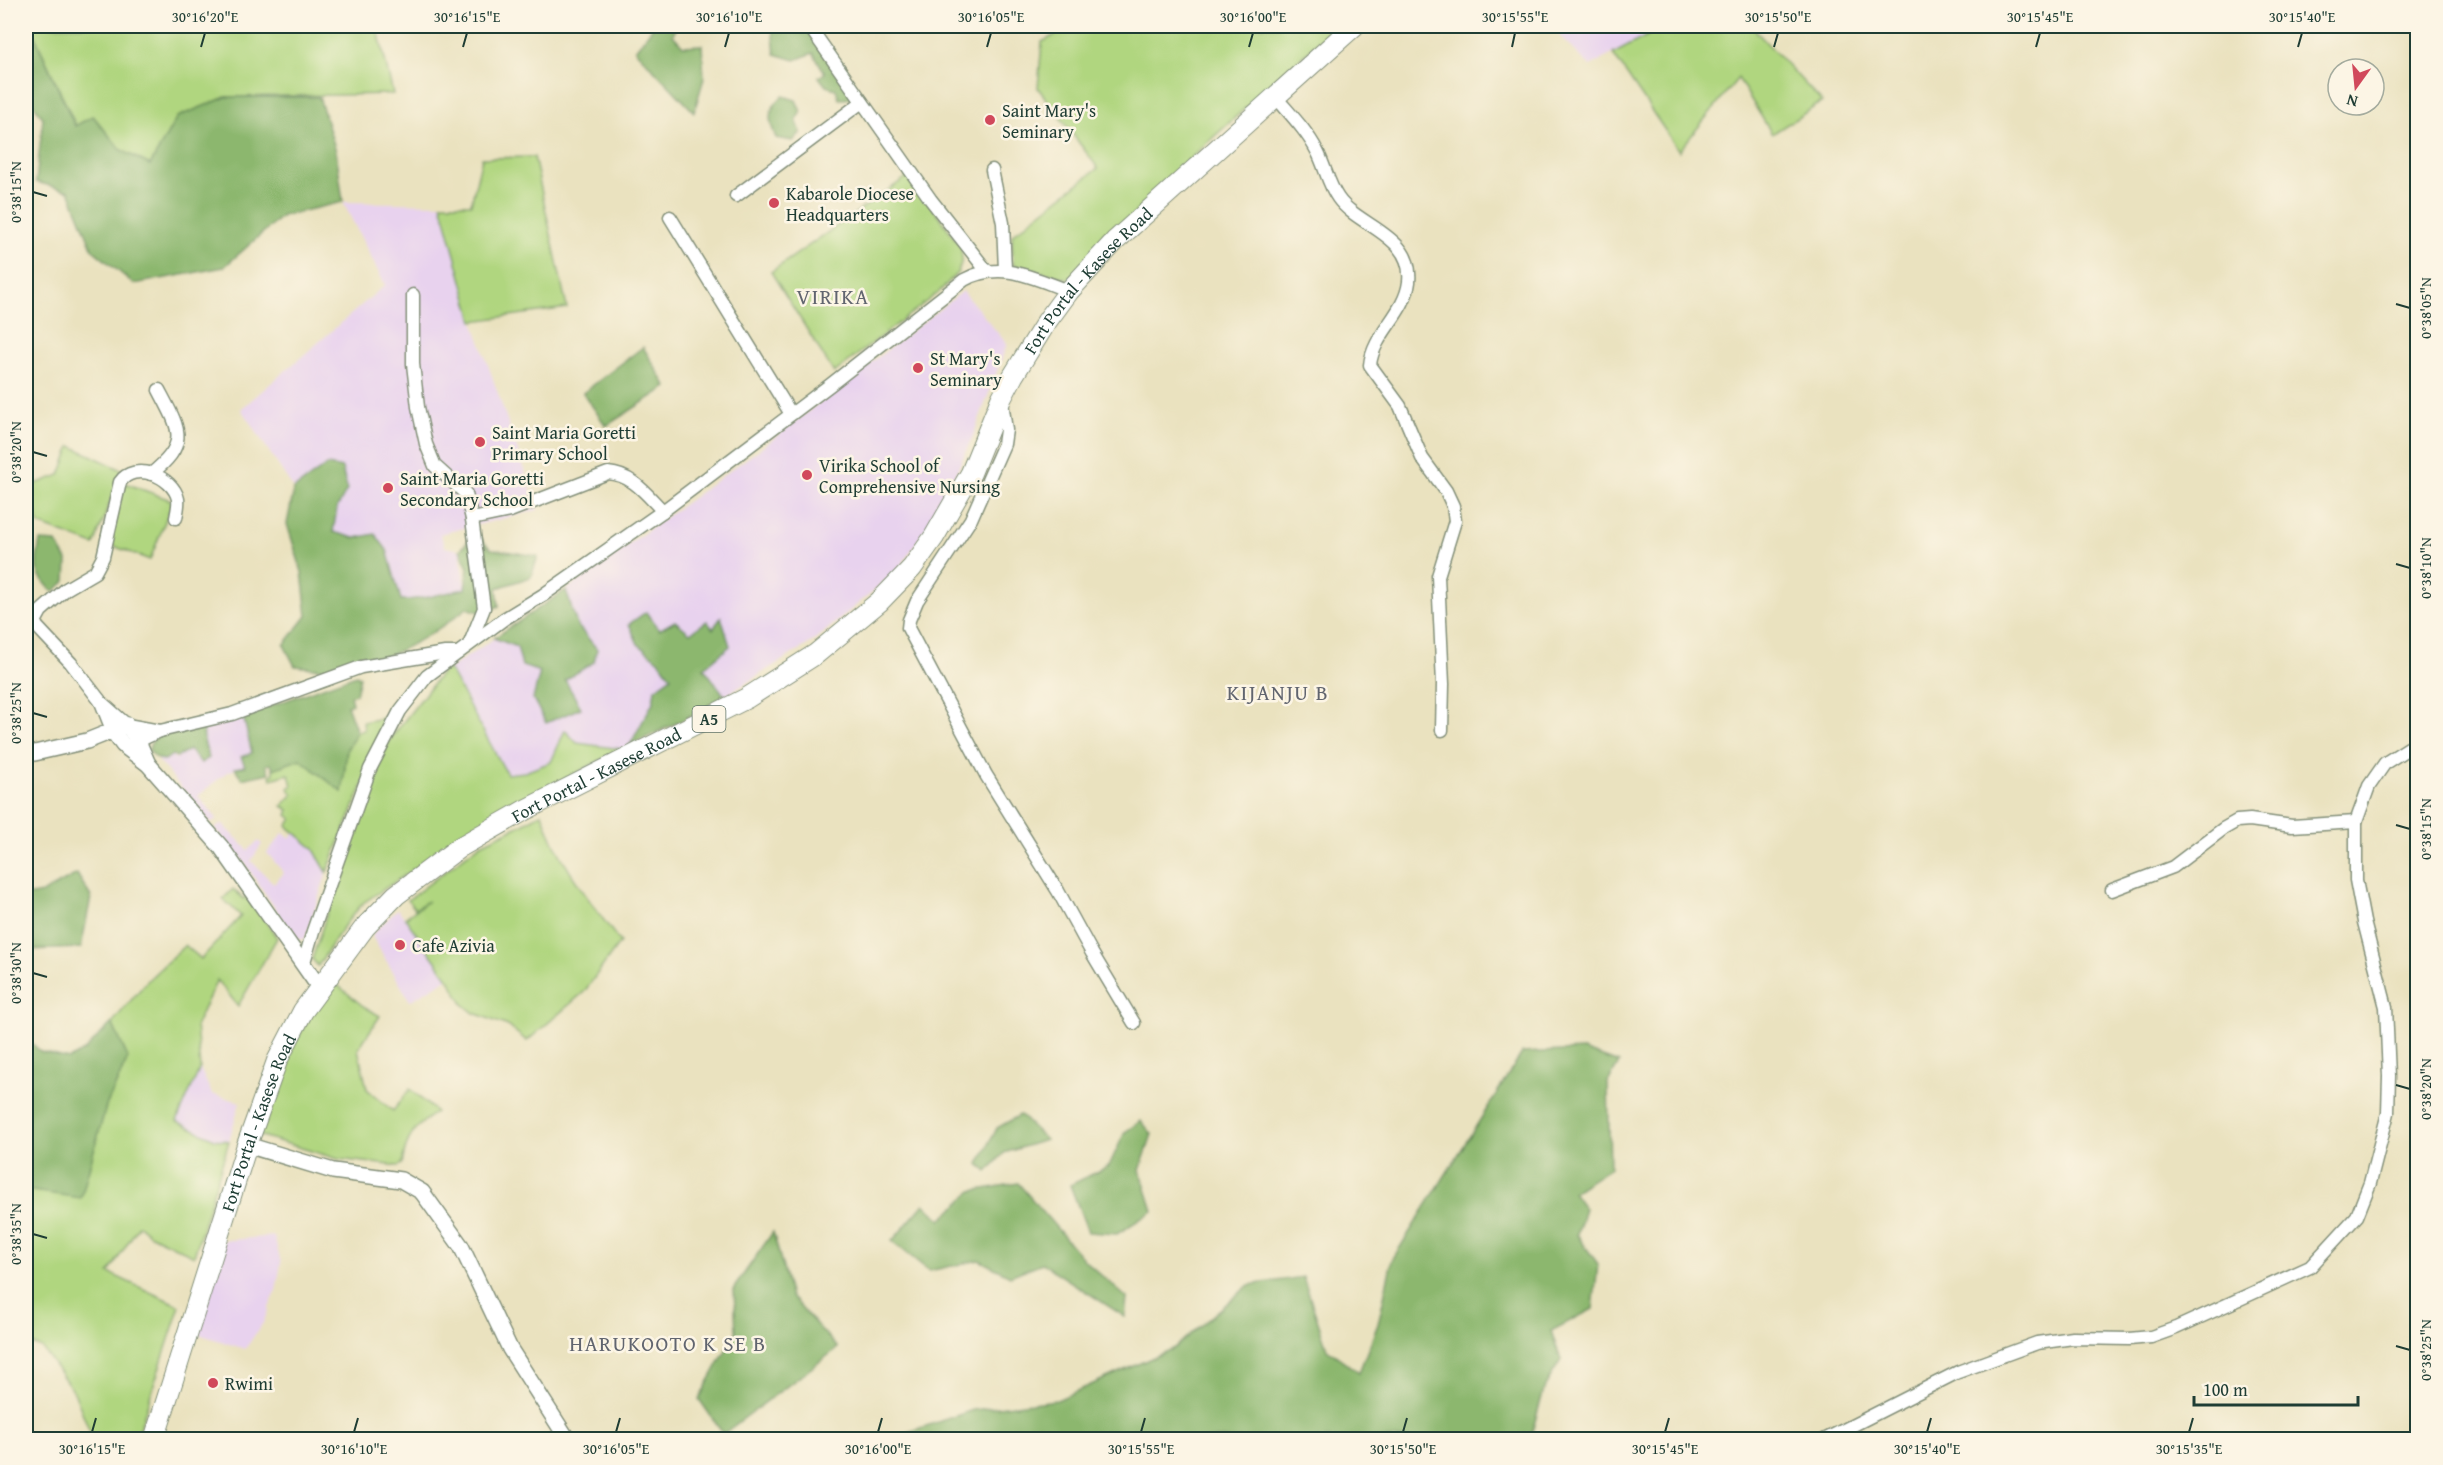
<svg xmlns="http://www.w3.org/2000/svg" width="2443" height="1465" font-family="'Gentium Book Plus',serif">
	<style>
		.built { fill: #e8d2ee }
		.green { fill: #b0d67f; stroke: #688a5a; stroke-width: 1.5 }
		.forest { fill: #8cb76e; stroke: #567a51; stroke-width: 1.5 }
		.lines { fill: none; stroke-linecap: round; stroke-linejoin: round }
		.minor-casing { stroke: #84907a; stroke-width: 15 }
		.tertiary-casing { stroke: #84907a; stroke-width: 18 }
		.trunk-casing { stroke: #84907a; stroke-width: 22 }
		.minor { stroke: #fff; stroke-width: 12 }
		.tertiary { stroke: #fff; stroke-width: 15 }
		.trunk { stroke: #fff; stroke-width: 20 }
		.ticks { fill: none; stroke: #1f3d34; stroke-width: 2 }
		.poi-dot { fill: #d1495b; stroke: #fcf5e5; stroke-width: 2 }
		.labels { text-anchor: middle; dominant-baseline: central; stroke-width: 5; stroke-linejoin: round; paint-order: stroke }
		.shield { fill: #fcf5e5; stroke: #617469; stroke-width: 1.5 }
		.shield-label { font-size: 16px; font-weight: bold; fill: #1f3d34 }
		.poi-label { font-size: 18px; fill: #1f3d34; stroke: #fcf5e5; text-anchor: start }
		.street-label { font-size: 18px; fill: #1f3d34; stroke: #fcf5e5 }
		.quarter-label { font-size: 21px; letter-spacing: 1.5px; fill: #61656f; stroke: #fcf5e5 }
		.neatline { fill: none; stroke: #1f3d34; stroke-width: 2 }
		.ticks-label { font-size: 15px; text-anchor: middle; fill: #1f3d34 }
	</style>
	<rect width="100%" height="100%" fill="#fcf5e5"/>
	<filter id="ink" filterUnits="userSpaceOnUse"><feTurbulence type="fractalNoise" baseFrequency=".0167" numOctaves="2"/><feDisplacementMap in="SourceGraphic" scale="12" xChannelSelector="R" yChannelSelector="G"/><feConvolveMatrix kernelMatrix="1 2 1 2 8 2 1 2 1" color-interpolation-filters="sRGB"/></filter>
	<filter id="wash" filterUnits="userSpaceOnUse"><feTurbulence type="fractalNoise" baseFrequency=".008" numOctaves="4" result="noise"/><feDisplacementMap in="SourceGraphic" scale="24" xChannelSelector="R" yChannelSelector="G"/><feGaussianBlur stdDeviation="1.35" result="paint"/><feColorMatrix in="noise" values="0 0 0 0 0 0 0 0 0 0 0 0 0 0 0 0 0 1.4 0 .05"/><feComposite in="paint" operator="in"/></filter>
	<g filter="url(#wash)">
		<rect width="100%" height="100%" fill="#eae2bf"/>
		<!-- built -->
		<g class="built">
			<path d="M1550,26H1665L1590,66Z"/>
			<path d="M343,202L441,204L473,321L538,510L440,534L445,547L460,550L465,589L441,593L423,600H401L387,550L333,532L337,508L347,490L327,465L294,489L241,409L385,285Z"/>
			<path d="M963,291L1007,344L973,436L940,507L898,570L815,640L725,696L522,804L449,669L566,590L768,443Z"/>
			<path d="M243,716L252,753L245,766L227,772L198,796L217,819L211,823L157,759L165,760L172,755L175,759L189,750L201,762L209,758L204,741L203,724Z"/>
			<path d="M222,823L248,850L258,841L262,844L251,861L274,884L284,873L267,853L283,833L290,838L295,832L313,848L327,872L305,939H296L245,864L215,829Z"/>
			<path d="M398,909L448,978L410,1001L373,938V933Z"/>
			<path d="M200,1068L212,1094L240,1102L229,1141L214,1139L177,1121Z"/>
			<path d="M274,1236L281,1263L276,1290L263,1323L245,1349L192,1332L220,1241Z"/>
		</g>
		<!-- green -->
		<g class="green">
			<path d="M30,26H199L213,30L212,26H377L393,94L226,97L177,117L150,165L121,150L93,116L76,126Z"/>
			<path d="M1072,26H1336L1196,153L1069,279L1013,265L1012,235L1098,168L1038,88L1042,42Z"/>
			<path d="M1665,26H1751L1822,102L1772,134L1738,78L1679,151L1613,54Z"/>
			<path d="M534,157L567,308L473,321L441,204H471L482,158Z"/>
			<path d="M910,175L961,247L962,260L958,272L940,291L834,373L771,272Z"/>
			<path d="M71,446L122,470L94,545L38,524L30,486L60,475Z"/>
			<path d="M125,483L173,501L150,560L103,542Z"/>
			<path d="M449,669L507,774L525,772L551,762L565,730L577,743L621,749L479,826L363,903L346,923L318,966L312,959L361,810L390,739L443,671Z"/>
			<path d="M386,717L390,720L327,872L313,848L287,826L292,819L287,815L289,810L282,806L293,794L288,788L292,786L289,774L271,779L270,775L274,774L273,769L300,759L342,791L347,749L357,732L364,730L363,722Z"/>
			<path d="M542,813C558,862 590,901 620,942L584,992L527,1041L508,1026L474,1013L463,1004L450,981L405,918L428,901L415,909L408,900L481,844L521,825Z"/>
			<path d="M233,889L244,899L249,894L277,938L238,1006L217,980L196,1025L200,1068L177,1121L214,1139L229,1141L194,1256L149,1234L139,1225L109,1273L180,1306L136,1439H93L74,1392L42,1348L26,1342V1190L81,1197L106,1106L128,1058L112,1023L148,980L185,945L201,959L241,916L223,899Z"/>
			<path d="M330,979L363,1006L380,1016L358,1049L367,1089L393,1111L410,1089L436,1112C413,1129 407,1135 402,1164L398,1166L338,1159L258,1135L274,1080Z"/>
		</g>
		<!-- forest -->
		<g class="forest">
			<path d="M26,26H30L75,126L93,116L121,150L150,165L177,117L226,97H319L336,151L343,202L282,216L224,267L134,284L93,250L69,191L36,182L43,118L26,94Z"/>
			<path d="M654,26H676L673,35L683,46L702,45L704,78L694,112L635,50Z"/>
			<path d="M772,26H806L856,98L839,99L836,89L826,86L819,77L825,73L813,53L795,60L775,54Z"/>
			<path d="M783,96L796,100L801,112L796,120L801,132L793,141L776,138C768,119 766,111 783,96Z"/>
			<path d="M643,347L667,387L606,426L583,393Z"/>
			<path d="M327,465L342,468L347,490L337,508L333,532L355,538L375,534L387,550L401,600C424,600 442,593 465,589L468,568L460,550L475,533L491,549L538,556L531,577L497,588L499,606L482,613L467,608C428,639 383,665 333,669C321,670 307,667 295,666L284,645L307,616L302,572L287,524L294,489Z"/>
			<path d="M40,541L56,542L67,560L66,581L53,592C33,571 35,569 40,541Z"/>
			<path d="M566,590L577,625L597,649L594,662L565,680L581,708L546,723L533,699L540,672L522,666L517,647L494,638Z"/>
			<path d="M646,612L659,630L675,621L690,633L707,621L713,629L721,617L730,646L704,668L725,696L683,720L630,745L653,702L655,689L671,677L660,662L638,644L629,624Z"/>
			<path d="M356,675L360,677L356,694L350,696L352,704L347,705L357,732L347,749L342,792L300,759L273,769L271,764L266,765L269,773L242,779L235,768L245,766L241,757L252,753L243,716Z"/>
			<path d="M203,724L204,741L209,758L201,763L189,750L177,757L172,755L165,760L157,759L149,751C150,729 186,728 203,724Z"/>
			<path d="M77,874L91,897L81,948L26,950V896L42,893Z"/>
			<path d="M112,1023L128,1058L106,1106L81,1198L26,1190V1038L41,1052L69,1059L84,1051Z"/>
			<path d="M1583,1050L1619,1063L1608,1082L1610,1168L1573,1192L1585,1209L1577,1235L1598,1264L1593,1309L1551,1331L1561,1360L1545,1386L1530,1439H895L894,1437L973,1410L1057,1400L1174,1348L1249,1285L1303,1277L1327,1349L1359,1372L1378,1324L1392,1260L1522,1053Z"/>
			<path d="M1020,1115L1046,1140L1004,1153L987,1172L979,1164L997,1128Z"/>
			<path d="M1141,1121L1152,1134L1140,1170L1153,1211L1117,1234L1088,1232L1070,1185L1109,1166L1125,1132Z"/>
			<path d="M1018,1183L1085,1261L1127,1298L1125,1317L1042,1263L1010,1276L979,1260L929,1271L892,1241L924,1204L941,1220L972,1191Z"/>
			<path d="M773,1232L791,1297L838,1348L723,1434L699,1399L736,1332L734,1288Z"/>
		</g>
	</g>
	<g filter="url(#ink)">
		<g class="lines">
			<!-- minor casing -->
			<g class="minor-casing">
				<g id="minor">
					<path d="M809,26L931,200L986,270"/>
					<path d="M1275,96C1290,114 1307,131 1317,151C1325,166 1328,184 1338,198C1358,227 1414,235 1409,282C1405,314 1373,334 1370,365L1400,406L1422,458L1446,491L1453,506L1455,521L1438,576L1443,684L1442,730"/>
					<path d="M992,170L1003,223L1005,270"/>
					<path d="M736,196L862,102"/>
					<path d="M670,217L791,414"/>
					<path d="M413,295V364L418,407L426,444L435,466L466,494L472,519L510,511L608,473C633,475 646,494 663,511"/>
					<path d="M1002,402L1006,430L1004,444L971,519L917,601L909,620L908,628L986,775L1058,891L1092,953L1134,1023"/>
					<path d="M151,474C190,443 180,430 159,390"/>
					<path d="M26,615L71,663L101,702L127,725L160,731"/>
					<path d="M34,624L41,611L66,589L95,572L103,557L120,482C134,461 173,476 178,499C179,504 177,512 176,518"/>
					<path d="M470,643L484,608L472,519"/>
					<path d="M101,702L112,730"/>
					<path d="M138,741L160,731L232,714L361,667L445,653H458"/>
					<path d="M2112,890L2173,867L2223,829L2237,821L2250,820L2292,826L2356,822"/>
					<path d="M304,962L313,931L370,769L400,711L427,676L504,619L543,595L663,511L830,385L964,280C1001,260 1033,278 1069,291"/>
					<path d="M1824,1440L1958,1372L2037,1343L2073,1338L2129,1339L2151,1337L2176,1328L2310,1267L2357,1216L2370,1183L2388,1113L2389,1076L2386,1007L2364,922L2356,880V822L2369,786L2385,763L2418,742"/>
				</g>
			</g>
			<!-- tertiary casing -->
			<g class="tertiary-casing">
				<g id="tertiary">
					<path d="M112,730L123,745L148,764L221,847L319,987"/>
					<path d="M26,755L87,741L127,725L138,741L148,764"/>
					<path d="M247,1145L333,1171L401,1180L422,1192L461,1246L510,1349L568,1440"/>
				</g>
			</g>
			<!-- trunk casing -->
			<g class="trunk-casing">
				<g id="trunk">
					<path id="s1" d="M154,1440L247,1145L277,1061L303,1011L365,927L396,895L460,847L525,810L747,698L816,654L879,602L912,568L934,537L971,473L1001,399L1013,376L1047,321L1069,291L1115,241L1354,26"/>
				</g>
			</g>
			<!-- minor -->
			<use href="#minor" class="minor"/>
			<!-- tertiary -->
			<use href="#tertiary" class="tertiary"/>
			<!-- trunk -->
			<use href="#trunk" class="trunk"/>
		</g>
	</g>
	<!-- ticks -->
	<path class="ticks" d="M201,47L205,33M463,47L467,33M725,47L729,33M987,47L991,33M1249,47L1253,33M1512,47L1515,33M1774,47L1778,33M2036,47L2040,33M2298,47L2302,33M33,192L47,196M2396,304L2410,308M33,452L47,456M2396,564L2410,568M33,713L47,717M2396,825L2410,829M33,973L47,977M2396,1085L2410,1089M33,1234L47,1238M2396,1346L2410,1350M92,1432L96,1418M354,1432L358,1418M616,1432L620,1418M878,1432L882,1418M1141,1432L1145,1418M1403,1432L1407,1418M1665,1432L1669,1418M1927,1432L1931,1418M2189,1432L2193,1418"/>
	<!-- markers -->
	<g class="poi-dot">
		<circle cx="990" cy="120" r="6"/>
		<circle cx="774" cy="203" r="6"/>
		<circle cx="918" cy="368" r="6"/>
		<circle cx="480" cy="442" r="6"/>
		<circle cx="807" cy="475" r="6"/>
		<circle cx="388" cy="488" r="6"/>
		<circle cx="400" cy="945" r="6"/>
		<circle cx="213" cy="1383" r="6"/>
	</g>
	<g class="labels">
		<!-- shield labels -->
		<rect class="shield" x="692.5" y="706" width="33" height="26" rx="4.5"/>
		<g class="shield-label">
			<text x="709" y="719">A5</text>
		</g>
		<!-- poi labels -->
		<g class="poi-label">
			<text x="1002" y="110">Saint Mary's<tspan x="1002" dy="21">Seminary</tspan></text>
			<text x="786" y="193">Kabarole Diocese<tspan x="786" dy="21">Headquarters</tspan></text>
			<text x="930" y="358">St Mary's<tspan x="930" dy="21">Seminary</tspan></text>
			<text x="492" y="432">Saint Maria Goretti<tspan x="492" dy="21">Primary School</tspan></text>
			<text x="819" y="465">Virika School of<tspan x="819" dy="21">Comprehensive Nursing</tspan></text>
			<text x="400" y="478">Saint Maria Goretti<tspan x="400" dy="21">Secondary School</tspan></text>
			<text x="412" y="945">Cafe Azivia</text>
			<text x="225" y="1383">Rwimi</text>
		</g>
		<!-- street labels -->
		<g class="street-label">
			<text stroke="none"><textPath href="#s1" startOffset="1558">Fort Portal - Kasese Road</textPath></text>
			<text stroke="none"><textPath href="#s1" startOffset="838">Fort Portal - Kasese Road</textPath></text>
			<text stroke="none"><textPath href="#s1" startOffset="334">Fort Portal - Kasese Road</textPath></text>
		</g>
		<!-- quarter labels -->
		<g class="quarter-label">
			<text x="833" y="296">VIRIKA</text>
			<text x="1278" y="692">KIJANJU B</text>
			<text x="668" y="1343">HARUKOOTO K SE B</text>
		</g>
	</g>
	<!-- margin -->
	<rect width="2443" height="1465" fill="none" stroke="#fcf5e5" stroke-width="66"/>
	<!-- north arrow -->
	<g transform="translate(2356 87) rotate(195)"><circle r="28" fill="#fcf5e5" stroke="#a4ab9e" stroke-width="1.5"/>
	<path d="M0-4.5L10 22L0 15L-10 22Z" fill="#d1495b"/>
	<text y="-9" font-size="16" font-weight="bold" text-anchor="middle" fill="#1f3d34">N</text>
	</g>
	<!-- scale -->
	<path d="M2194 1396v9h164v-9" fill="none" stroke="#1f3d34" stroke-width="3"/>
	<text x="2203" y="1396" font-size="18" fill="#1f3d34" stroke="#fcf5e5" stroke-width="4.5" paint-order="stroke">100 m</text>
	<rect x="33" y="33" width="2377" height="1399" class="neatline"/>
	<g class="ticks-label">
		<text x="205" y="22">30°16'20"E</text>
		<text x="467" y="22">30°16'15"E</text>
		<text x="729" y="22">30°16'10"E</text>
		<text x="991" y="22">30°16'05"E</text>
		<text x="1253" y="22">30°16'00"E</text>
		<text x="1515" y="22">30°15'55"E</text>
		<text x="1778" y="22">30°15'50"E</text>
		<text x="2040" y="22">30°15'45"E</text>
		<text x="2302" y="22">30°15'40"E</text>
		<text transform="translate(16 192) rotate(-90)" y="5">0°38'15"N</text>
		<text transform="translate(2426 308) rotate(-90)" y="5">0°38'05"N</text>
		<text transform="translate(16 452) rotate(-90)" y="5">0°38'20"N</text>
		<text transform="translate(2426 568) rotate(-90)" y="5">0°38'10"N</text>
		<text transform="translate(16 713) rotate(-90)" y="5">0°38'25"N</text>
		<text transform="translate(2426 829) rotate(-90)" y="5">0°38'15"N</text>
		<text transform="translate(16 973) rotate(-90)" y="5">0°38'30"N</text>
		<text transform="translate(2426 1089) rotate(-90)" y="5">0°38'20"N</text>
		<text transform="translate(16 1234) rotate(-90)" y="5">0°38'35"N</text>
		<text transform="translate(2426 1350) rotate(-90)" y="5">0°38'25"N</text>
		<text x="92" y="1454">30°16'15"E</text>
		<text x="354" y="1454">30°16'10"E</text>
		<text x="616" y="1454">30°16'05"E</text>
		<text x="878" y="1454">30°16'00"E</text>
		<text x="1141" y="1454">30°15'55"E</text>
		<text x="1403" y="1454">30°15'50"E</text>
		<text x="1665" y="1454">30°15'45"E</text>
		<text x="1927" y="1454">30°15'40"E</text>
		<text x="2189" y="1454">30°15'35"E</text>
	</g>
</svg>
